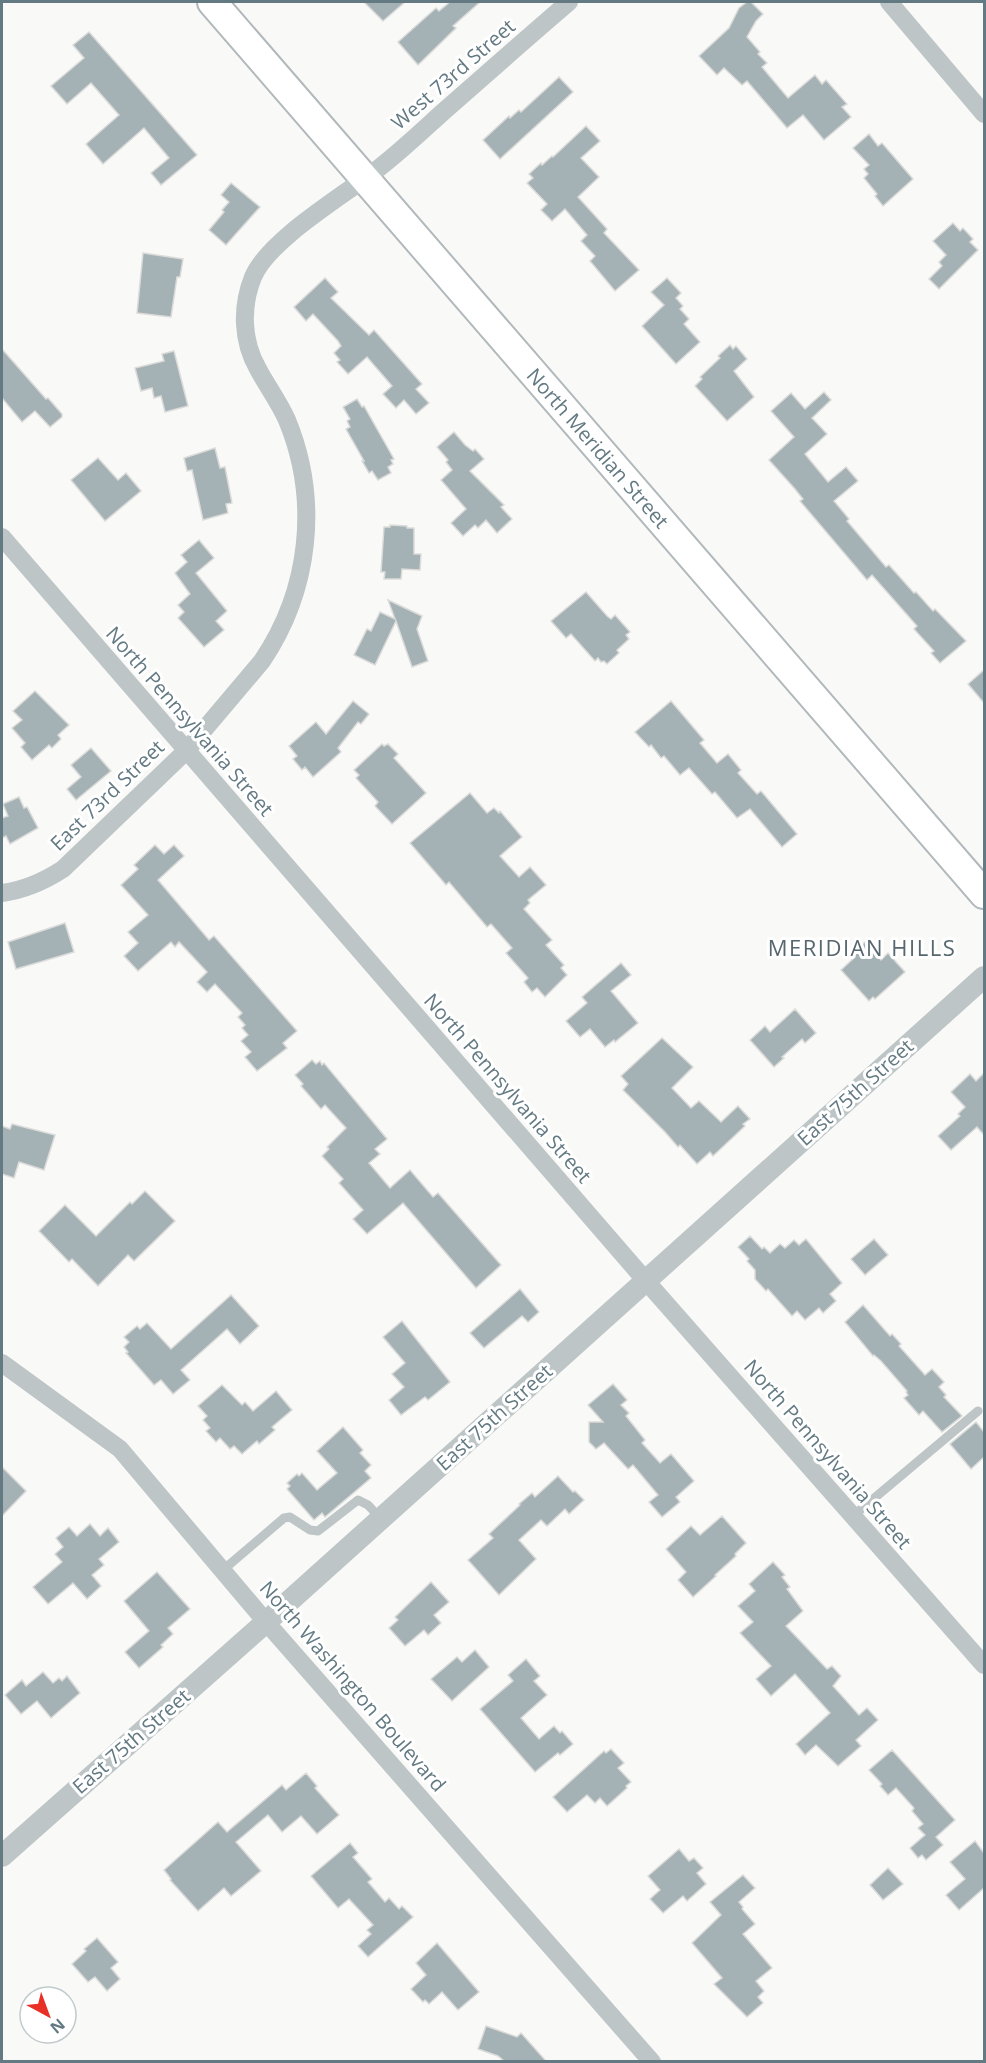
<svg xmlns="http://www.w3.org/2000/svg" width="986" height="2063" font-family="'Open Sans',sans-serif">
	<style>
		.building { fill: #a4b1b5; stroke: #dbdbd9; stroke-width: 1.5 }
		.lines { fill: none; stroke-linecap: round; stroke-linejoin: round }
		.primary-casing { stroke: #b1b9bc; stroke-width: 32 }
		.service { stroke: #bdc5c7; stroke-width: 9 }
		.minor { stroke: #bdc5c7; stroke-width: 18 }
		.tertiary { stroke: #bdc5c7; stroke-width: 22 }
		.primary { stroke: #fff; stroke-width: 28 }
		.labels { text-anchor: middle; dominant-baseline: central; stroke-width: 6; stroke-linejoin: round; paint-order: stroke }
		.street-label { font-size: 20px; fill: #637a83; stroke: #fff }
		.quarter-label { font-size: 22px; letter-spacing: 1.5px; fill: #56676e; stroke: #fff }
	</style>
	<rect width="100%" height="100%" fill="#f9f9f7"/>
	<!-- building -->
	<g class="building">
		<path d="M364,2H405L383,21Z"/>
		<path d="M450,2H480L453,26L456,28L418,65L398,42L436,8L439,11Z"/>
		<path d="M747,2H751L763,14L756,21L747,37L760,52L758,54L767,63L762,67L788,98L815,75L822,84L826,80L847,104L842,107L851,117L824,140L803,115L787,128L747,81L742,85L724,68L717,75L699,56L729,28L739,8Z"/>
		<path d="M89,32L197,155L161,185L151,173L169,158L144,128L103,164L86,144L119,115L91,83L67,104L51,86L84,58L73,45Z"/>
		<path d="M559,77L573,92L500,159L483,140L509,116L510,118L519,110L521,112Z"/>
		<path d="M586,126L600,141L581,158L599,177L578,197L607,229L604,233L639,270L615,291L590,261L595,256L581,241L587,235L565,209L552,221L541,210L547,204L527,183L533,178L529,174L541,163L542,165L552,156L553,157Z"/>
		<path d="M869,134L878,146L882,143L913,179L883,206L875,196L877,194L864,178L868,174L864,169L869,165L853,148Z"/>
		<path d="M231,183L260,207L226,245L209,230L224,212L222,210L229,202L221,195Z"/>
		<path d="M953,223L960,231L963,228L973,239L970,242L978,250L939,289L929,279L942,266L939,262L946,255L933,241Z"/>
		<path d="M143,253L183,259L180,277H177L171,317L137,313Z"/>
		<path d="M325,278L338,292L331,298L369,335L374,330L422,384L416,389L429,403L416,414L404,400L396,408L383,394L392,386L367,357L348,374L337,362L340,360L334,353L341,346L338,341L313,314L306,321L294,307Z"/>
		<path d="M667,278L681,293L676,298L683,306L680,309L689,319L684,324L700,342L676,364L642,326L664,305L651,292Z"/>
		<path d="M730,345L733,349L736,346L747,359L734,371L754,397L727,421L695,386L702,379L700,377L720,358L718,356Z"/>
		<path d="M2,349L46,399L48,398L62,414V417L50,427L35,411L22,422L2,398Z"/>
		<path d="M174,351L188,406L165,412L161,396L154,398L152,388L141,391L135,368L164,361L162,354Z"/>
		<path d="M824,392L831,400L812,418L827,434L805,454L828,482L846,467L858,481L834,501L849,519L847,521L886,567L889,565L914,593L916,592L933,611L935,609L966,641L940,663L931,653L934,651L914,629L917,626L872,575L867,580L800,501L803,499L795,489L769,460L794,437L771,411L791,393L805,409Z"/>
		<path d="M357,399L362,407L364,406L394,459L391,460L393,464L388,467L391,473L378,480L372,471L369,473L362,461H364L346,429L350,427L347,421L350,419L343,407Z"/>
		<path d="M454,432L465,445L473,451L475,449L484,459L470,471L504,505L501,507L512,519L497,533L486,520L478,528L475,525L463,536L451,523L466,509L441,480L452,470L446,462L448,460L437,447Z"/>
		<path d="M215,448L220,468L225,467L232,503L226,504L228,513L203,520L192,470L187,471L184,458Z"/>
		<path d="M98,458L118,480L126,473L141,491L105,521L71,480Z"/>
		<path d="M390,525L407,526V528H414V554H421L420,570L402,569L401,579H384L385,572H381L384,527H390Z"/>
		<path d="M199,540L214,558L196,573L227,611L216,621L224,630L204,647L178,618L184,612L178,605L190,594L175,573L187,562L181,555Z"/>
		<path d="M586,592L607,616L611,619L615,615L630,632L626,635L629,639L617,650L619,653L607,664L604,661L601,662L598,658L595,661L571,634L566,638L551,621Z"/>
		<path d="M388,600L422,616L417,629L428,661L412,667L396,621L375,665L354,655L367,629L371,631L380,612L395,619Z"/>
		<path d="M984,670V703L968,684Z"/>
		<path d="M35,691L69,725L58,735L61,739L52,748L49,745L32,760L21,747L25,743L12,728L22,720L13,711Z"/>
		<path d="M353,701L369,714L361,724L358,722L338,748L341,752L313,777L305,767L302,770L293,759L297,756L289,746L316,722L326,734Z"/>
		<path d="M671,701L704,740L700,743L717,763L728,754L741,770L738,773L757,794L761,791L797,834L782,847L750,809L737,818L715,792L712,794L689,768L680,775L664,756L661,758L651,745L649,747L635,732Z"/>
		<path d="M382,744L384,746L388,744L398,754L394,758L426,793L392,824L375,806L378,802L356,778L359,775L354,770Z"/>
		<path d="M91,748L111,771L76,800L67,789L81,777L71,765Z"/>
		<path d="M470,793L487,813L494,808L499,813L500,811L522,837L500,856L519,877L530,867L546,885L528,900L530,903L524,909L552,940L546,945L564,965L561,968L567,975L545,997L537,988L532,992L524,982L528,978L506,953L512,948L491,924L487,927L449,882L446,885L410,843Z"/>
		<path d="M19,797L24,808L27,807L38,828L10,844L6,836L2,838V818L8,816L3,804Z"/>
		<path d="M155,845L164,854L174,845L184,856L158,880L209,940L214,936L297,1031L283,1043L287,1048L257,1071L245,1057L251,1052L241,1041L248,1035L242,1028L245,1025L238,1017L242,1013L215,984L207,992L197,982L207,972L179,942L175,947L171,942L138,971L124,956L138,943L128,932L148,915L121,885L138,869L134,865Z"/>
		<path d="M65,923L74,952L16,969L8,942Z"/>
		<path d="M865,942L881,960L888,953L905,972L875,999L873,997L869,1001L841,970L855,957L852,953Z"/>
		<path d="M621,963L631,975L611,991L638,1023L615,1042L614,1040L605,1047L590,1029L580,1037L566,1021L587,1003L582,997Z"/>
		<path d="M795,1009L816,1033L805,1043L802,1039L782,1057L784,1058L774,1067L750,1040L765,1026L770,1032Z"/>
		<path d="M662,1038L693,1067L672,1088L691,1108L699,1101L721,1122L738,1106L750,1119L743,1124L745,1126L713,1156L710,1152L697,1164L680,1145L678,1147L665,1132L623,1090L628,1084L621,1076Z"/>
		<path d="M312,1060L316,1064L320,1061L322,1065L324,1063L387,1139L375,1149L380,1154L369,1163L390,1188L410,1170L433,1197L438,1193L501,1265L476,1288L403,1203L367,1234L353,1219L363,1210L339,1183L343,1179L322,1156L329,1149L327,1147L346,1128L325,1105L321,1109L301,1086L303,1084L295,1075Z"/>
		<path d="M984,1073V1135L977,1127L951,1150L938,1136L960,1116L958,1114L965,1107L951,1092L970,1074L976,1081Z"/>
		<path d="M12,1124L55,1135L44,1170L19,1162L14,1178L2,1174V1126L10,1129Z"/>
		<path d="M145,1191L175,1221L134,1261L128,1255L98,1286L72,1259L69,1262L39,1231L65,1205L96,1236L130,1202L132,1204Z"/>
		<path d="M750,1236L762,1249L764,1247L770,1253L780,1244L785,1248L794,1240L799,1245L806,1239L842,1283L830,1294L836,1301L823,1313L819,1308L805,1320L797,1311L792,1316L768,1289L766,1291L755,1279V1270L747,1261L749,1259L738,1247Z"/>
		<path d="M874,1239L888,1255L865,1275L851,1259Z"/>
		<path d="M520,1289L539,1312L528,1322L522,1316L484,1348L470,1333Z"/>
		<path d="M231,1295L259,1326L240,1344L227,1329L181,1370L190,1380L173,1394L161,1380L154,1385L126,1353L128,1352L124,1347L129,1342L124,1337L137,1326L140,1329L147,1323L171,1349Z"/>
		<path d="M863,1305L890,1336L892,1334L901,1344L899,1346L925,1375L932,1369L944,1382L939,1387L946,1395L944,1397L962,1416L942,1432L923,1411L919,1415L904,1398L908,1395L906,1392L907,1391L881,1361L874,1355L873,1356L845,1322Z"/>
		<path d="M402,1321L450,1382L428,1400L425,1397L401,1415L389,1400L404,1387L392,1374L405,1363L383,1337Z"/>
		<path d="M613,1384L627,1400L621,1405L629,1413L626,1416L645,1440L642,1443L660,1463L671,1454L694,1481L676,1497L680,1502L662,1517L649,1502L658,1495L633,1465L628,1469L604,1443L596,1449L589,1442V1422H603L588,1405Z"/>
		<path d="M222,1385L242,1405L245,1402L253,1411L276,1391L292,1410L272,1427L275,1430L259,1444L257,1441L242,1454L234,1446L230,1449L220,1438L216,1442L206,1431L210,1428L203,1420L207,1416L198,1406Z"/>
		<path d="M976,1422L984,1432V1457L971,1469L950,1444Z"/>
		<path d="M343,1427L363,1450L360,1453L371,1465L365,1471L371,1478L325,1517L322,1513L314,1520L287,1489L290,1486L287,1483L297,1474L299,1476L302,1473L317,1490L337,1473L317,1451Z"/>
		<path d="M2,1467L26,1491L2,1516Z"/>
		<path d="M558,1476L573,1492L575,1491L584,1500L569,1514L565,1509L547,1526L541,1520L519,1540L536,1559L499,1595L468,1560L493,1538L489,1534L520,1505L519,1504L532,1493L535,1497Z"/>
		<path d="M722,1516L746,1543L735,1554L736,1556L715,1575L716,1576L693,1597L678,1580L686,1572L666,1549L691,1526L700,1535Z"/>
		<path d="M90,1524L100,1536L108,1528L119,1542L99,1559L104,1565L92,1575L101,1586L87,1599L73,1583L48,1604L33,1587L62,1562L55,1554L63,1547L56,1538L69,1527L77,1536Z"/>
		<path d="M773,1562L785,1575L782,1577L790,1587L787,1589L803,1611L786,1626L827,1669L832,1666L841,1676L833,1686L859,1715L867,1708L878,1720L856,1740L861,1746L838,1766L816,1745L805,1755L796,1744L830,1713L795,1674L771,1696L756,1679L771,1666L740,1633L753,1622L738,1606L755,1591L749,1584Z"/>
		<path d="M157,1572L190,1609L168,1628L173,1634L161,1645L163,1647L139,1668L125,1652L149,1631L124,1601Z"/>
		<path d="M431,1582L449,1602L434,1615L441,1623L428,1635L424,1630L405,1646L389,1628L398,1620L395,1617Z"/>
		<path d="M475,1650L489,1667L452,1701L431,1679L457,1657L462,1662Z"/>
		<path d="M526,1659L540,1676L534,1681L547,1695L521,1718L539,1739L554,1726L560,1733L562,1731L573,1744L560,1755L558,1753L535,1772L480,1709L513,1681L508,1675Z"/>
		<path d="M43,1672L53,1683L59,1678L62,1681L67,1676L80,1693L51,1718L37,1701L21,1714L5,1695L22,1680L26,1686Z"/>
		<path d="M611,1749L624,1763L618,1768L631,1782L626,1786L627,1788L607,1806L600,1798L595,1803L587,1795L567,1812L553,1797L604,1751L606,1753Z"/>
		<path d="M892,1750L955,1820L936,1837L943,1845L926,1860L922,1855L918,1858L910,1848L925,1835L918,1828L923,1824L912,1811L914,1808L896,1788L888,1795L880,1786L882,1784L869,1770Z"/>
		<path d="M306,1773L317,1786L315,1788L339,1815L317,1834L301,1816L282,1832L268,1815L236,1842L261,1871L231,1896L224,1888L198,1911L170,1880L171,1879L164,1870L218,1822L227,1832L282,1785L286,1790Z"/>
		<path d="M975,1841L984,1853V1888L959,1910L946,1895L965,1879L950,1862Z"/>
		<path d="M350,1843L358,1853L353,1857L372,1879L368,1882L385,1902L389,1898L399,1909L402,1906L413,1917L368,1957L358,1946L371,1934L367,1930L373,1925L349,1899L338,1908L311,1876Z"/>
		<path d="M679,1849L689,1861L694,1858L703,1868L697,1873L706,1884L687,1901L683,1896L663,1913L650,1899L660,1890L648,1876Z"/>
		<path d="M888,1868L903,1884L883,1900L870,1885Z"/>
		<path d="M743,1875L755,1888L739,1902L743,1907L742,1909L755,1924L743,1934L772,1968L756,1981L764,1991L758,1997L763,2003L747,2017L714,1984L722,1978L692,1943L721,1915L710,1902Z"/>
		<path d="M97,1938L118,1962L111,1968L120,1979L107,1991L95,1977L88,1982L72,1964L86,1951L84,1949Z"/>
		<path d="M437,1943L479,1992L458,2010L442,1992L429,2004L425,2000L423,2002L411,1989L426,1975L416,1963Z"/>
		<path d="M486,2026L517,2037L521,2033L546,2061H504L498,2056L478,2049Z"/>
	</g>
	<g class="lines">
		<!-- primary casing -->
		<g class="primary-casing">
			<path id="primary" d="M212,2L984,894"/>
		</g>
		<!-- service -->
		<g class="service">
			<path d="M853,1516L978,1411"/>
			<path d="M223,1570L284,1518L290,1517L310,1530L318,1531L358,1500L368,1505L381,1519"/>
		</g>
		<!-- minor -->
		<g class="minor">
			<path d="M889,2L984,114"/>
			<path d="M2,537L646,1281L984,1665"/>
			<path d="M2,893C25,890 43,882 63,869L186,751L262,661C310,590 320,500 287,420C279,402 267,386 258,369C242,341 241,307 253,277C269,239 345,195 379,168C401,151 422,131 443,112C485,75 527,38 569,2"/>
			<path d="M2,1363L120,1449L266,1622L652,2062"/>
		</g>
		<!-- tertiary -->
		<path class="tertiary" d="M2,1856L266,1622L984,977"/>
		<!-- primary -->
		<use href="#primary" class="primary"/>
	</g>
	<g class="labels">
		<!-- street labels -->
		<g class="street-label">
			<text transform="translate(453 74) rotate(-41)">West 73rd Street</text>
			<text transform="translate(598 448) rotate(49)">North Meridian Street</text>
			<text transform="translate(190 721) rotate(49)">North Pennsylvania Street</text>
			<text transform="translate(107 795) rotate(-44)">East 73rd Street</text>
			<text transform="translate(508 1088) rotate(49)">North Pennsylvania Street</text>
			<text transform="translate(855 1092) rotate(-42)">East 75th Street</text>
			<text transform="translate(494 1417) rotate(-42)">East 75th Street</text>
			<text transform="translate(828 1454) rotate(49)">North Pennsylvania Street</text>
			<text transform="translate(353 1686) rotate(49)">North Washington Boulevard</text>
			<text transform="translate(131 1741) rotate(-41)">East 75th Street</text>
		</g>
		<!-- quarter labels -->
		<g class="quarter-label">
			<text x="862" y="947">MERIDIAN HILLS</text>
		</g>
	</g>
	<!-- border -->
	<rect width="986" height="2063" fill="none" stroke="#637a83" stroke-width="6"/>
	<!-- north arrow -->
	<g transform="translate(48 2015) rotate(139)"><circle r="28" fill="#ffffff" stroke="#c1cacd" stroke-width="1.5"/>
	<path d="M0-4.5L10 22L0 15L-10 22Z" fill="#e93027"/>
	<text y="-9" font-size="16" font-weight="bold" text-anchor="middle" fill="#637a83">N</text>
	</g>
</svg>
